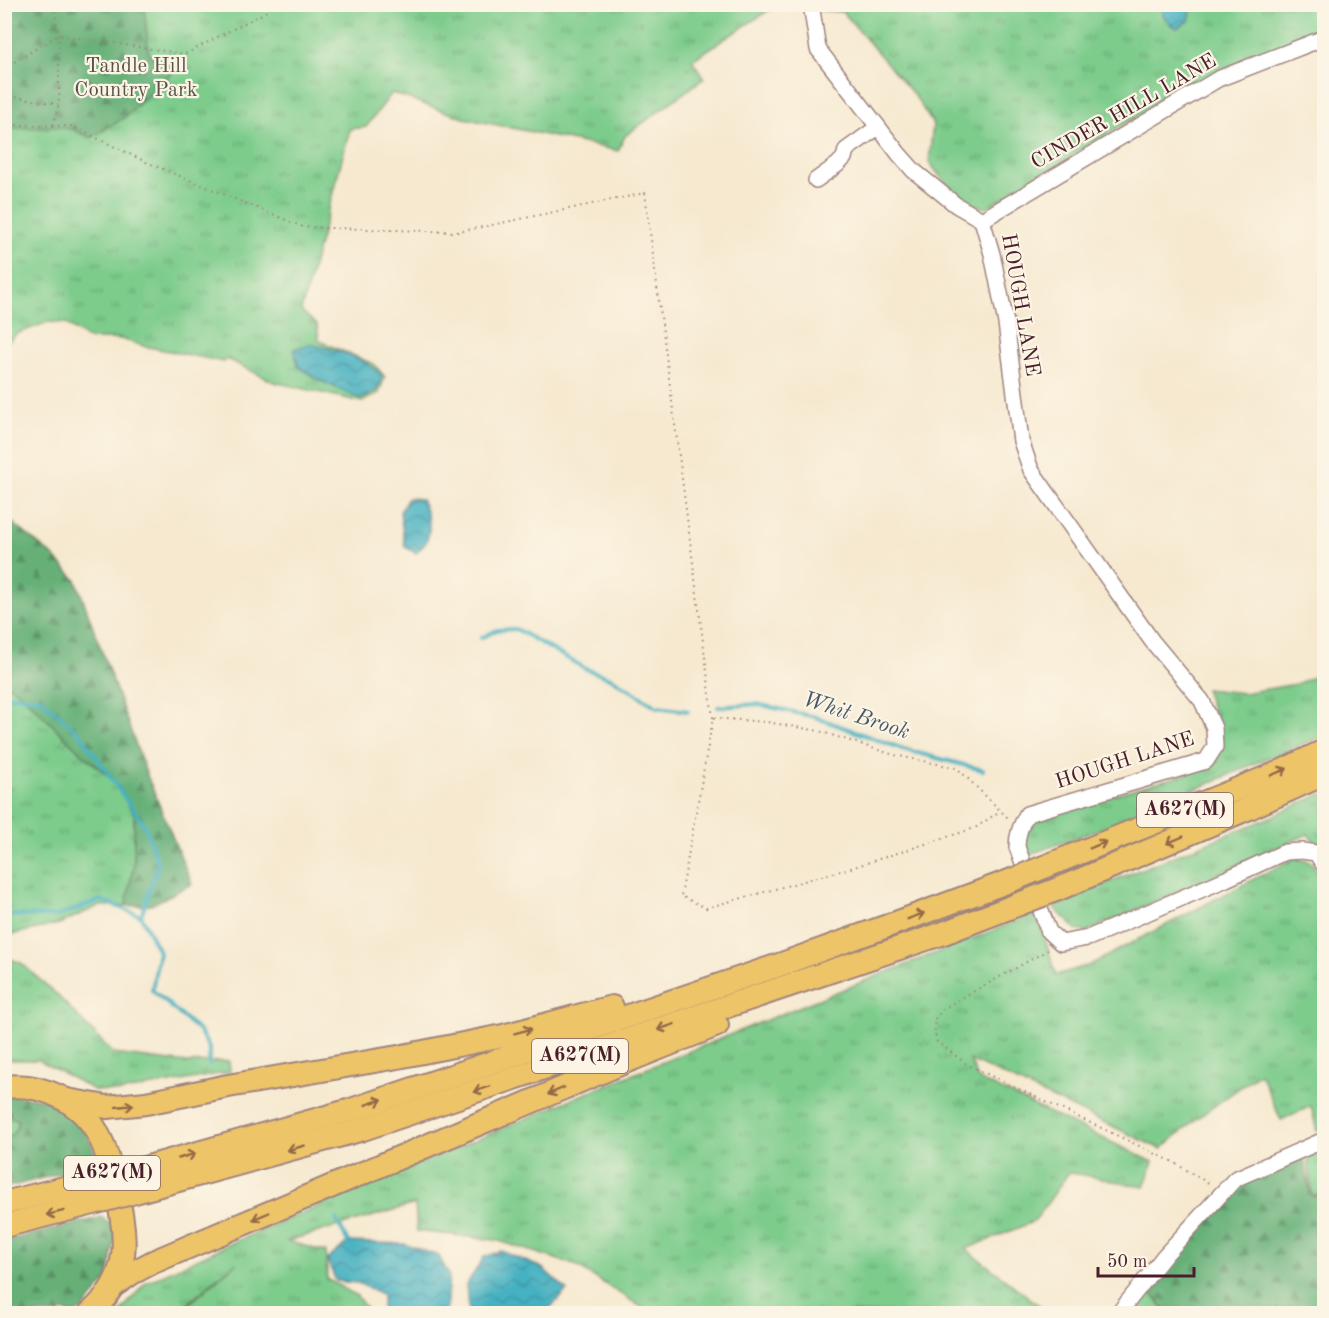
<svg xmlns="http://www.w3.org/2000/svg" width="1329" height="1318" font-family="'Old Standard TT',serif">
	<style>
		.grass { fill: url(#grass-tufts); stroke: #64765c; stroke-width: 1.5 }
		.forest { fill: url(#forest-firs); stroke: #586852; stroke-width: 1.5 }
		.water { fill: url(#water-waves); stroke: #476876; stroke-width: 1.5 }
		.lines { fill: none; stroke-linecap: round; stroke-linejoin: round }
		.stream { stroke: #44b1c1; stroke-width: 4 }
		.minor-casing { stroke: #a0847e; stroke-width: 18 }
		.highway-casing { stroke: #a0847e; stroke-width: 26 }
		.path { stroke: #a0847e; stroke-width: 2; stroke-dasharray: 1.5 4.5; stroke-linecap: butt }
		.minor { stroke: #fff; stroke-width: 15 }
		.highway { stroke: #eec469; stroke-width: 22 }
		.highway-bridge-casing { stroke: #a0847e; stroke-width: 26; stroke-linecap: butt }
		.highway-bridge { stroke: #eec469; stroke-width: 22 }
		.oneway { stroke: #946947 }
		.labels { text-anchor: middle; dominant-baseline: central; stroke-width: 4.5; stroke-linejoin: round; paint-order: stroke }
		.shield { fill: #fcf5e5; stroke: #7f5f63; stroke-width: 1.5 }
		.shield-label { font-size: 20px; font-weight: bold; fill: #4a1f2b }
		.park-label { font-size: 21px; fill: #595348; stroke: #fcf5e5 }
		.street-label { font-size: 21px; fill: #4a1f2b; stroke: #fcf5e5 }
		.water-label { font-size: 22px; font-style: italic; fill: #485967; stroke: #fcf5e5 }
	</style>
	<defs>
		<pattern id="grass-tufts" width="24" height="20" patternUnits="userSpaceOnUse" patternTransform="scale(1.5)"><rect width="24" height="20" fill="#7dcc8c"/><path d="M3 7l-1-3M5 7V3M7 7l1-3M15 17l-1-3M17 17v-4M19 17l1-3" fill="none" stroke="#68a573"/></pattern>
		<pattern id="forest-firs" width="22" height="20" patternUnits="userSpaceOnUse" patternTransform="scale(1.5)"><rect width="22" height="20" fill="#66b078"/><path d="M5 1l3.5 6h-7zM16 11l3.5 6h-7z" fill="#568f63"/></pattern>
		<pattern id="water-waves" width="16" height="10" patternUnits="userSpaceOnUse" patternTransform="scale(1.5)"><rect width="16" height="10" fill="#44b1c1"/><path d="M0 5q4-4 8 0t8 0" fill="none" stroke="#3b8f9d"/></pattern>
	</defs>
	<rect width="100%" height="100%" fill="#fcf5e5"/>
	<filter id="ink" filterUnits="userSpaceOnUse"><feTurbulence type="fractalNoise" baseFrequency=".0167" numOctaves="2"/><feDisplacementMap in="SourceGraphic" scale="12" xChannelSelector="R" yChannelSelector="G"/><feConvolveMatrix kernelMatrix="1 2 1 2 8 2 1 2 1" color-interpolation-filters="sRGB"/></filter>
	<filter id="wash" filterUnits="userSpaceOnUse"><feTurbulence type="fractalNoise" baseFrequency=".008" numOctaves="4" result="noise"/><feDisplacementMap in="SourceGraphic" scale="24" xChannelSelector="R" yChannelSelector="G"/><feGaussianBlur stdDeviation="1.35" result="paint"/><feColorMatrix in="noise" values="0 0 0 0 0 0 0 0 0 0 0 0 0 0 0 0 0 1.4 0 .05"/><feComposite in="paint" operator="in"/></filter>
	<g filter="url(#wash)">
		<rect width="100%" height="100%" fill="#f6e9d0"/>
		<!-- grass -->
		<g class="grass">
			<path d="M5,5H777L692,60L704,78L625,136L618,151L570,140L464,118L392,93L366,127L350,129L301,311L317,325L319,341L374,364L385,377L379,393L362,402L274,382L227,359L224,362L144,346L121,339H88L65,323L48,322L16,334L5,345Z"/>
			<path d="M816,5H1324V33L1223,70L1126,123L986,208C959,203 944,182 929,162L933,124L915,96L843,12L817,10Z"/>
			<path d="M1324,673V736L1258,762L1133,817L1028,855L1024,833L1035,817L1183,775L1218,761V726L1205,689L1244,693L1296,684Z"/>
			<path d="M4,683L20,693L77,749L113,780L134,814V864L126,906H99L59,924L5,936Z"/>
			<path d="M1324,793V855L1308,834L1086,932L1077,930L1054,908L1094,888L1254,824Z"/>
			<path d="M1294,858L1311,862L1324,881V1128L1317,1131L1311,1106L1281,1120L1260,1073L1195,1120L1161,1149L970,1060L978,1079L1153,1162L1144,1187L1069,1172L1035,1221L966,1249L1049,1313H651L575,1265L496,1240L417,1231L415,1204L287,1241L326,1252L327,1279L357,1296L369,1313H179L236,1263L216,1279L177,1313L119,1314L145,1283L225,1246L567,1101L801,1006L1037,913L1056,975L1090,965Z"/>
			<path d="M5,957L21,963L56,994L114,1054L187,1063L229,1061L230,1072L120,1092L94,1090L39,1060H5Z"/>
			<path d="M10,1110L11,1118L18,1120L17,1126L12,1135L5,1136V1113Z"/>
			<path d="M1324,1146V1196L1312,1195L1307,1154Z"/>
			<path d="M1149,1290L1167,1313H1130Z"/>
		</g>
		<!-- forest -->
		<g class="forest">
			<path d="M4,5H144L149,55L176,69L124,118L91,138L71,129L53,127L5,129Z"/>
			<path d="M4,516L51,554L76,580L146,773L192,884L151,905L126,906L134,864V814L113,780L77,749L20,693L5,683Z"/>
			<path d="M5,1095L43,1099L75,1119L89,1138L99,1163L5,1188V1136L12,1135L17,1126L18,1120L11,1118L10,1111L5,1113Z"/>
			<path d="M1303,1155L1311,1196L1324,1198V1313H1167L1149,1290L1241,1182Z"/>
			<path d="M102,1217L106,1222L114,1221L116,1232L108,1278L85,1307L76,1313H67L66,1312L61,1311L59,1314H16L14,1310L5,1308L4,1241Z"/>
		</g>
		<!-- water -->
		<g class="water">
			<path d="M1159,5H1192L1189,21L1177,28C1166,23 1163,15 1159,5Z"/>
			<path d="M310,344C336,350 362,356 382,375C379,392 374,392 360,399L315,378L298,366L294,349Z"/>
			<path d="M408,498L421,499C427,512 433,527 426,542C424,546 419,550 416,553L405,547L400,512Z"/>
			<path d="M348,1242L405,1244L439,1256L449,1276L446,1313H382V1294L358,1283L336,1281L327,1260Z"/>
			<path d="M501,1251L542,1268L567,1290L545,1313H469L466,1285L484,1257Z"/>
		</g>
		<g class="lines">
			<!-- stream -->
			<g class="stream">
				<path d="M481,638L497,630L516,629L586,669L613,679L657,707L688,711"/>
				<path d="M4,695L40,698L80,734L145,826L158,864L141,916L159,952L152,990L200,1032L209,1048V1064"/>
				<path d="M718,707L757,704L815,717L903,749L983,770"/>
				<path d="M4,915L57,916L101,900L141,916"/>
				<path d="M336,1219L348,1242"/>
				<path d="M1309,1314L1316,1306L1324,1283"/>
			</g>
		</g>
	</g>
	<g filter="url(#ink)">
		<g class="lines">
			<!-- minor casing -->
			<g class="minor-casing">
				<g id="minor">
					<path d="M811,4L818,49L899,154L914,171L956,205L982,220"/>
					<path d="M816,180L837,165L844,158L846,150L878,127"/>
					<path d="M982,220L992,254L1006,323L1021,441L1031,470L1152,641L1202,701L1214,728L1215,747L1206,761L1027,814C1021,825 1017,834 1017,847L1049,932L1061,943L1088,938L1226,879L1285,852L1302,851L1316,853L1324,865"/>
					<path d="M982,220L1218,79L1324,38"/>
					<path d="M1118,1314L1165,1255L1235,1179L1324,1140"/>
				</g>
			</g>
			<!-- highway casing -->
			<g class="highway-casing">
				<g id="highway">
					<path d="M1044,867L1280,772L1324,751"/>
					<path d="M1061,888L1247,809L1324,774"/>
					<path d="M4,1087C42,1082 84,1102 100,1138C108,1153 111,1170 115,1186C128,1236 132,1277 89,1314"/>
					<path d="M67,1100L107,1107L146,1103L228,1086L398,1057L503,1036L612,1007"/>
					<path d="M130,1172L351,1110L779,965L882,928L1012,880"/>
					<path d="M135,1192L360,1130L941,934L1019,904"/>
					<path d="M4,1203L100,1179"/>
					<path d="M4,1226L105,1200"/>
					<path d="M113,1286L132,1273L153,1262L627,1061L717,1025"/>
				</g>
			</g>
			<!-- path -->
			<g class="path">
				<path d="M4,68L59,35L185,54L264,13L275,4"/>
				<path d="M4,95L58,104"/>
				<path d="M4,125L72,126L146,162L303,227L458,232L645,193L713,718L681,896L706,908L851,868L975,828L1000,811"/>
				<path d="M53,125L59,104V35L53,4"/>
				<path d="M714,718L766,722L819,731L894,755L957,768L1008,818"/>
				<path d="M1048,950L944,1008L934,1020L936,1041L968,1065L1171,1161L1210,1184"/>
			</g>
			<!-- minor -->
			<use href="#minor" class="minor"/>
			<!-- highway -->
			<use href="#highway" class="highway"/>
			<!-- highway-bridge casing -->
			<g class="highway-bridge-casing">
				<g id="highway-bridge">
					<path d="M1012,880L1044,867"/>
					<path d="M1019,904L1061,888"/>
					<path d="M100,1179L130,1172"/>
					<path d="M105,1200L135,1192"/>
				</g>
			</g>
			<!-- highway-bridge -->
			<use href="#highway-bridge" class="highway-bridge"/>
		</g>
		<!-- one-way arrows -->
		<defs><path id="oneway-shaft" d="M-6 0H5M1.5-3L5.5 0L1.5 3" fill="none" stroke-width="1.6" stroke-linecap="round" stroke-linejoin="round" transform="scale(1.5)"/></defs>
		<g class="oneway">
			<use href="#oneway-shaft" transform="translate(1279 772) rotate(-23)"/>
			<use href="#oneway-shaft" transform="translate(1175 840) rotate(157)"/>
			<use href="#oneway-shaft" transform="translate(1098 845) rotate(-22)"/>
			<use href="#oneway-shaft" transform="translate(916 916) rotate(-21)"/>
			<use href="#oneway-shaft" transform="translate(666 1027) rotate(161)"/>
			<use href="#oneway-shaft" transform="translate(523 1031) rotate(-15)"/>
			<use href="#oneway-shaft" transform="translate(482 1089) rotate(161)"/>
			<use href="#oneway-shaft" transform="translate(556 1091) rotate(157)"/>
			<use href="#oneway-shaft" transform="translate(374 1102) rotate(-19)"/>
			<use href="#oneway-shaft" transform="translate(125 1106) rotate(-6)"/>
			<use href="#oneway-shaft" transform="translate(296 1148) rotate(164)"/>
			<use href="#oneway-shaft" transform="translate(187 1156) rotate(-16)"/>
			<use href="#oneway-shaft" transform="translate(55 1213) rotate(166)"/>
			<use href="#oneway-shaft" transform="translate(261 1216) rotate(157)"/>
		</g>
	</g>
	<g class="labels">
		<!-- shield labels -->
		<g class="shield">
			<rect x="1137" y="793" width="96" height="34" rx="4.5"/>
			<rect x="532" y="1039" width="96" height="34" rx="4.5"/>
			<rect x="64" y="1156" width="96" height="34" rx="4.5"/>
		</g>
		<g class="shield-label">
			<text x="1185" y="810">A627(M)</text>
			<text x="580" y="1056">A627(M)</text>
			<text x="112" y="1173">A627(M)</text>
		</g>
		<!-- park labels -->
		<g class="park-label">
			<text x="136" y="66">Tandle Hill<tspan x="136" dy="24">Country Park</tspan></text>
		</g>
		<!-- street labels -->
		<g class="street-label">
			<text transform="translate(1124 112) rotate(-30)">CINDER HILL LANE</text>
			<text transform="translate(1020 305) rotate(80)">HOUGH LANE</text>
			<text transform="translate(1125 761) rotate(-18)">HOUGH LANE</text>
		</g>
		<!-- water labels -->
		<g class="water-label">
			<text transform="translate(856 716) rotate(18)">Whit Brook</text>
		</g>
	</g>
	<!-- margin -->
	<rect width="1329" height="1318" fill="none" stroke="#fcf5e5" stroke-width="24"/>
	<!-- scale -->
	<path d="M1098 1267v9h96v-9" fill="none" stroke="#4a1f2b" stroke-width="3"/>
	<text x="1107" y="1267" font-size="18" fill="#4a1f2b" stroke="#fcf5e5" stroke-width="4.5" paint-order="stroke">50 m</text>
</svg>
